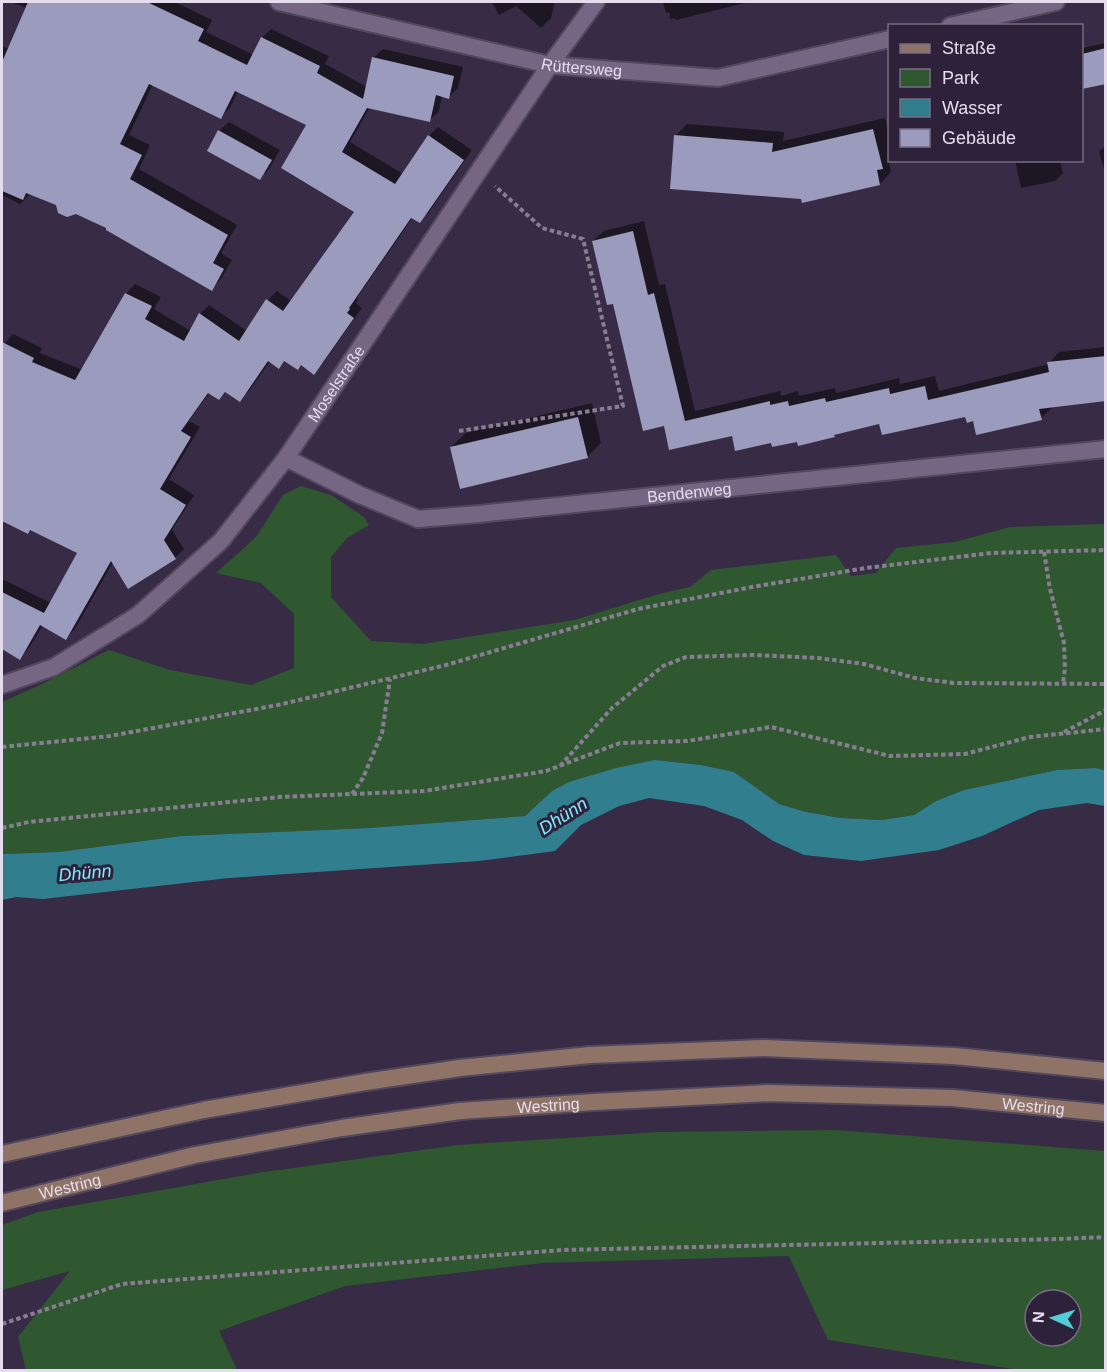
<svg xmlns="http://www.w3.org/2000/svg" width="1107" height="1372" font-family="Arial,sans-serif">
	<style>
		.green { fill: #2f5830; fill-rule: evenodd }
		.water { fill: #317f8e }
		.shadow { fill: #0007 }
		.building { fill: #9b9bbd }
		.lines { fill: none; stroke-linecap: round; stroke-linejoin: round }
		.minor-casing { stroke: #52485e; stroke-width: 20 }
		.secondary-casing { stroke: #52485e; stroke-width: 20 }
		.path { stroke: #887d93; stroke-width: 4; stroke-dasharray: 4.5 3; stroke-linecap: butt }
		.minor { stroke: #756784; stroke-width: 16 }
		.secondary { stroke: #8f7367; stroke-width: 16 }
		.labels { text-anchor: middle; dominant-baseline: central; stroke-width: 6; stroke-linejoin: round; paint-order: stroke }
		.street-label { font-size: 16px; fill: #e5ddee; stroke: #2e213a }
		.water-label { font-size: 18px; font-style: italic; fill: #7fe9fe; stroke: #2e213a }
	</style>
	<rect width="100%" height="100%" fill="#382b45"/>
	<!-- green -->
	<g class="green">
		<path d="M301,486L331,495L364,517L369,525L347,538L331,557V597L371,641L423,644L574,620L659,594L690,587L711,570L836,555L851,576L876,573L896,548L955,542L1010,527L1105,524V770L1095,768L1057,770L964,790L936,801L914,815L882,820L841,818L806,812L779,804L734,772L701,765L655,760L552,791L525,816L369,828L181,836L59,852L2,854V702L38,686L109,650L170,670L251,685L294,668V614L261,583L216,573L256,537L283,495Z"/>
		<path d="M835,1130L1105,1151V1370H1020L828,1340L789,1256L542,1263L345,1286L219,1331L237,1370H26L18,1337L70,1271L2,1290V1225L38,1212L257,1173L458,1145L658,1132ZM1035,1300H1071V1336H1035Z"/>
	</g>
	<!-- water -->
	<path class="water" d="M655,760L701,765L734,772L779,804L806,812L841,818L882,820L914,815L936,801L964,790L1057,770L1095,768L1105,770V806L1087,803L1039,810L982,836L939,850L861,861L804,855L773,841L742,820L704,806L649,798L619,806L581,825L555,851L479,861L229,878L43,899L16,897L2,900V854L59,852L181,836L369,828L525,816L552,791L569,782L616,768Z"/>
	<!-- shadow -->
	<g class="shadow">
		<path d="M11,2H175L212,20L206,32L254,55L262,38L271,29L329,56L325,64L367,87L373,58L383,49L463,67L458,88L449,97L442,95L439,111L429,121L370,107L350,142L403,174L429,136L438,127L472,150L429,212L419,221L413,217L357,298L358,299L356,303L362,308L323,363L314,373L302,364L285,360L279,367L270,361L249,391L239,400L227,391L219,399L210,392L189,421L200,427L169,479L194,495L172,530L184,549L175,558L113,562L75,629L66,638L43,625L29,648L20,658L2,648V579L51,603L80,552L31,529L28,532L2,519V495L30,439L2,426V349L4,344L13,334L42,348L40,353L83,370L126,294L135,284L161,297L154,309L191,331L200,314L209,305L247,331L268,300L277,291L291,301L356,211L308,125L238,91L230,108L220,117L153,84L129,135L150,145L139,169L237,225L221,253L232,260L221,279L211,289L108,228L57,204L30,194L20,204L2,195V133L16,100L2,95V46L9,49L27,8Z"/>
		<path d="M492,2H555L551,18L541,28L516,6L499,15Z"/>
		<path d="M663,2H749L676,20L675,18L670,19L669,12L666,13Z"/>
		<path d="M1106,43V82L1082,87V48Z"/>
		<path d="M885,118L890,138L889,161L891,172L880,184L802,198L675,136L687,124L784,132L783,141Z"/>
		<path d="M229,122L280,150L269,169L260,178L219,131Z"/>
		<path d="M1106,146V169H1104L1099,151Z"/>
		<path d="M1015,160H1060L1063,173L1055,181L1021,188Z"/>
		<path d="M644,221L659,285L665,284L695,411L780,391L781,396L798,391L799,396L835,388L836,393L899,378L900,384L935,376L939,391L1049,364V363L1059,352L1106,347V399L1051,406L1052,408L1041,418L974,419L967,415L880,422L838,432L834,436L798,440L772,441L665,425L614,302L593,241L604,231Z"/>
		<path d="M592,403L601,443L587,457L451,447L466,433Z"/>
	</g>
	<!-- building -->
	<g class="building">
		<path d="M28,2H147L204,29L198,41L247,65L261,37L320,66L317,73L363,99L372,57L454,76L449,99L436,95L430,122L367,108L342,152L395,184L428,135L464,160L420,223L411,218L349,308L350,309L347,313L354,318L314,375L301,365L298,370L284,361L279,369L268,361L240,402L225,392L219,400L208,393L181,431L191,437L160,489L186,505L164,540L176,559L128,589L111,561L66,640L40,625L20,660L2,649V592L44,613L77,553L30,530L28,534L2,521V342L34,358L32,362L75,380L125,293L152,306L145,319L184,341L199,313L239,341L266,299L283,311L354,212L281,168L306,125L235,91L221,119L149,84L120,144L142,155L130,179L228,235L213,263L224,269L212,291L106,230V228L76,214L67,217L58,213L56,205L26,193L23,200L2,191V62Z"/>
		<path d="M1106,48V84L1082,89V54Z"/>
		<path d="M873,129L883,169L877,170L880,185L802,203L801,199L670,189L674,135L773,143L772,152Z"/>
		<path d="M218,130L272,160L260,180L207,151Z"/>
		<path d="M633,231L648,295L654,293L685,421L770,401V405L788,401L789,406L825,398L826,402L889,388L890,394L925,386L928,400L1049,372L1047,362L1106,356V401L1039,409L1042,420L976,435L973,421L967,423L965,417L882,435L879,424L834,435L835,437L798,446L797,442L772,447L771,443L735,451L732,436L669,450L664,426L643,431L613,304L607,305L592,241Z"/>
		<path d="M578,417L588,458L460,489L450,447Z"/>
	</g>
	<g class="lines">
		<!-- minor casing -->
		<g class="minor-casing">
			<g id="minor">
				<path id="s1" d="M279,2L550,65L718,78L890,39"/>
				<path d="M950,26L1056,2"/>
				<path id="s2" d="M286,458L360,495L418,519L479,514L1106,449"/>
				<path id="s3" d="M2,685L54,667L138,615L221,541L286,458L550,65L596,2"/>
			</g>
		</g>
		<!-- secondary casing -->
		<g class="secondary-casing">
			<g id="secondary">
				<path d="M2,1154L204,1110L365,1082L460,1068L590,1055L763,1048L954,1056L1106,1071"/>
				<path id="s4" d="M2,1203L195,1155L342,1128L460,1111L594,1102L767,1093L953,1098L1106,1113"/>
			</g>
		</g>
		<!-- path -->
		<g class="path">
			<path d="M459,431L623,406L583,239L542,228L495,186"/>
			<path d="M1044,552L1050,589L1064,643L1065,668L1063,683"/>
			<path d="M1064,732L1106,710"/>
			<path d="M2,747L110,736L278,705L446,665L638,609L752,587L866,568L991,553L1106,550"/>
			<path d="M560,766L612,708L663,666L686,657L754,655L818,658L864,664L915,678L954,683L1106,684"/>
			<path d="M352,794L363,778L382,733L390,679"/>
			<path d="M2,828L29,822L279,797L424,791L546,771L620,743L687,741L771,727L890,756L965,754L1030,737L1106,729"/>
			<path d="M2,1324L122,1284L562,1250L1059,1239L1106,1237"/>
		</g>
		<!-- minor -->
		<use href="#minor" class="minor"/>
		<!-- secondary -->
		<use href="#secondary" class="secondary"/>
	</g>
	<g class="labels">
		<!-- street labels -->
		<g class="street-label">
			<text stroke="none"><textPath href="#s1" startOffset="310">Rüttersweg</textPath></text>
			<text stroke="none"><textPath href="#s3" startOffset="460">Moselstraße</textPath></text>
			<text stroke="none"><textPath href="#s2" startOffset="418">Bendenweg</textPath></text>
			<text stroke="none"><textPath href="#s4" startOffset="556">Westring</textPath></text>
			<text stroke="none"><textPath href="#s4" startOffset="1042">Westring</textPath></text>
			<text stroke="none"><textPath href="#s4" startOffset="70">Westring</textPath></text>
		</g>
		<!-- water labels -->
		<g class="water-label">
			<text transform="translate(563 816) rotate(-32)">Dhünn</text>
			<text transform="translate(85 873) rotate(-5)">Dhünn</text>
		</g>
	</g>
	<!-- border -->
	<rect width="1107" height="1372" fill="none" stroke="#e5ddee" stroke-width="6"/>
	<!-- legend -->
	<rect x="888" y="24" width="195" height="138" fill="#2e213a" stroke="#776c82" stroke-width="1.5"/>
	<rect x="900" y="44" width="30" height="9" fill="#8f7367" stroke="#776c82" stroke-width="1.5"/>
	<text x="942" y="54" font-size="18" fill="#e5ddee">Straße</text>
	<rect x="900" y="69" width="30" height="18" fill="#2f5830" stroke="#776c82" stroke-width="1.5"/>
	<text x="942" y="84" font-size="18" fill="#e5ddee">Park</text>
	<rect x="900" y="99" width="30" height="18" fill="#317f8e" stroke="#776c82" stroke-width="1.5"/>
	<text x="942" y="114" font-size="18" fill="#e5ddee">Wasser</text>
	<rect x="900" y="129" width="30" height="18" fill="#9b9bbd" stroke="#776c82" stroke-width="1.5"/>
	<text x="942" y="144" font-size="18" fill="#e5ddee">Gebäude</text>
	<!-- north arrow -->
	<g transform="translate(1053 1318) rotate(274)"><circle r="28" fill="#2e213a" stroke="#776c82" stroke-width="1.5"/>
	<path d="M0-4.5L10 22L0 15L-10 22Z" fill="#52ccd6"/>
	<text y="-9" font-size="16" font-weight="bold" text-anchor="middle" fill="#e5ddee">N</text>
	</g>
</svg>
